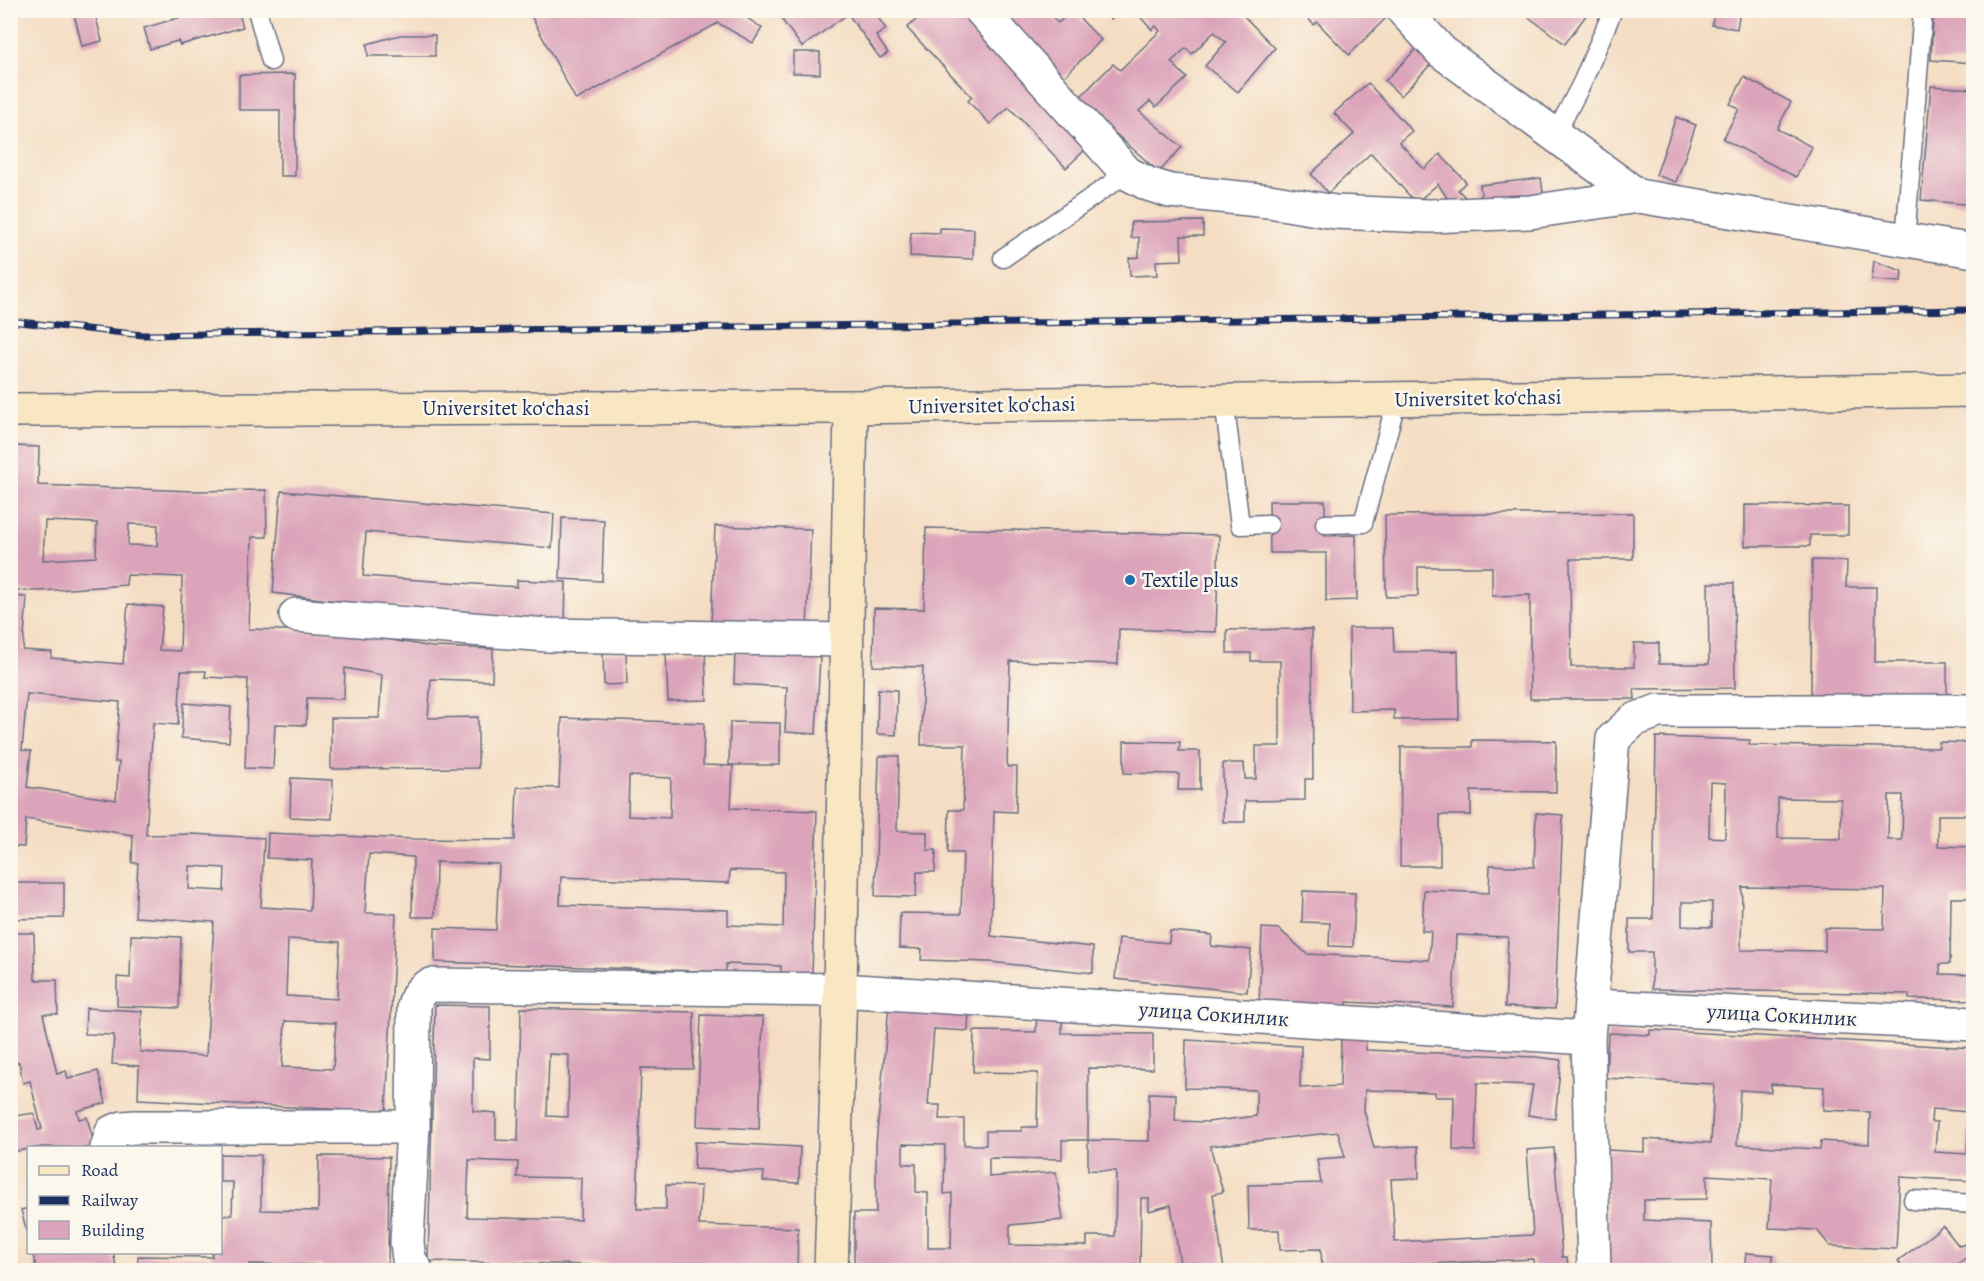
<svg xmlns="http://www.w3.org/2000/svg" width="1984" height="1281" font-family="Alegreya,serif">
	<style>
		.building { fill: #dca4ba; fill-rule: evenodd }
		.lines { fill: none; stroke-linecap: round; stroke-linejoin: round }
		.lane-casing { stroke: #676c81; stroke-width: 21 }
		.street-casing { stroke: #676c81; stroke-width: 36 }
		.secondary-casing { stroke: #676c81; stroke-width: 36 }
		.lane { stroke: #fff; stroke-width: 18 }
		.street { stroke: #fff; stroke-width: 33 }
		.secondary { stroke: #f9e7c3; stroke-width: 33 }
		.rail-casing { stroke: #1b2f5e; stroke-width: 7 }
		.rail { stroke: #fbf7ec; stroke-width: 4.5; stroke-dasharray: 14; stroke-linecap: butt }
		.poi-dot { fill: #1f6fb2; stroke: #fbf7ec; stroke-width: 2 }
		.labels { text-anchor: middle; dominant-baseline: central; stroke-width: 5; stroke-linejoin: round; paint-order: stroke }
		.street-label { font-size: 21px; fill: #1b2f5e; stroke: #fbf7ec }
		.poi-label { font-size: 21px; fill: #1b2f5e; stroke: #fbf7ec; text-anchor: start }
	</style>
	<rect width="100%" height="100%" fill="#fbf7ec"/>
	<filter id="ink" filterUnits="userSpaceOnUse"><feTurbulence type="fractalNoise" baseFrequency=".0167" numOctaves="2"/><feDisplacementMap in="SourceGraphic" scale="12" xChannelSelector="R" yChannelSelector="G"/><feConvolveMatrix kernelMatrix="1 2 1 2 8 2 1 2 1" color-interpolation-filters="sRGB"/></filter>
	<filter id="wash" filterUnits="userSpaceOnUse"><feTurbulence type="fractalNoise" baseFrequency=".008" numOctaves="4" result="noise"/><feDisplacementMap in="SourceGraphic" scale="24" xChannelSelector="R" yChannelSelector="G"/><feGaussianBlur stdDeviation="1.35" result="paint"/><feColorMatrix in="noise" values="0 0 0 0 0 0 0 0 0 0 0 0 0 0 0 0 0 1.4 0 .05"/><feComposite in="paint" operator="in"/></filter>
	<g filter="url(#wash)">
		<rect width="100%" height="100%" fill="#f4ddc2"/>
		<g id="blocks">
			<!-- building -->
			<g class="building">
				<path d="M73,10H94L102,41L82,46Z"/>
				<path d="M205,10H238L243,27L180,45L178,41L150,49L144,28Z"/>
				<path d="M528,10H735L762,28L753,43L718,23L576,100Z"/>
				<path d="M797,10H879L875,13L886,29L876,36L888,53L880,58L848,14L802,47L782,20Z"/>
				<path d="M913,10H959L1088,147L1066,168L1009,107L990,124L968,101L972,97L907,28L919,17Z"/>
				<path d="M989,10H1046L1058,23L1072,10L1101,40L1059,82Z"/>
				<path d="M1103,10H1122L1111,19Z"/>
				<path d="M1134,10H1238L1275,48L1238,92L1205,66L1226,42L1214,32L1192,54L1186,48L1171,62L1187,78L1156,107L1150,101L1139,111L1182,147L1159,172L1116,134L1114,136L1078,99L1113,64L1120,70L1160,31L1156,26L1152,30Z"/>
				<path d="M1300,10H1379L1386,18L1349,55L1317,22L1314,25Z"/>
				<path d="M1424,10H1442L1434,19Z"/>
				<path d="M1519,10H1590L1565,44Z"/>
				<path d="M1714,10H1740L1737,29L1712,25Z"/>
				<path d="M1938,10H1974V63L1931,60L1933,19H1937Z"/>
				<path d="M400,35H435V56H368L367,44Z"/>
				<path d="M1417,48L1432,63L1401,96L1385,81Z"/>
				<path d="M793,52H820V74L793,73Z"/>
				<path d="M295,74V176H280V110H239V75Z"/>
				<path d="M1744,77L1791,102L1777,129L1812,147L1796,177L1723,139L1739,109L1730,104Z"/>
				<path d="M1368,83L1412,131L1399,142L1424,169L1440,154L1466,182L1458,190L1467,199L1455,210L1438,184L1416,203L1371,153L1328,193L1311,174L1354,134L1334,113Z"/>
				<path d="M1931,86L1974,89V205L1921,200Z"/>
				<path d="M1676,117L1696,125L1676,182L1656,175Z"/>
				<path d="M1541,178L1544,200L1483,208L1480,185Z"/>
				<path d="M1203,221V236H1181L1182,260L1156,261L1157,275L1130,276L1129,258L1139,257V237L1131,238V222Z"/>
				<path d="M940,228L974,229L973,259L910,256L911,232L940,233Z"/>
				<path d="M1874,261L1902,271L1901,282L1872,280Z"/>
				<path d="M15,446L39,447L38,485L193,491L266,490L267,537H252L249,629L346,632L432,647L493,649L492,681L431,679L428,718L478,717V768L331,769V718H379L382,675L345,668L344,699L307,698L306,725L275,724L273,769L245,768L248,679L205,677L206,671H181L178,725L153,723L146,835L192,834L264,838L261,907L310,910L312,860L267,858L268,833L413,839L515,840L517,787L559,788L562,718L704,723L703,765L733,766L731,808L817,811L812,974L781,973V966L726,964V972L435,962V928L496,930L499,864L436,862L435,917H412L413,857L369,854L365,913L396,914L386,1112L138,1099L139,1066L112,1064L114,1035L85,1034L86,1008L142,1011L140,1052L206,1056L214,922L135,917L138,863H132L133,835L26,819L24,847L10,846V596L27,597L23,650L52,652L51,658L123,664L128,604L163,607L159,650L180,651L182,577L127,575L126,585L42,591L10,590ZM45,521L97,523L96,557L43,560ZM129,524L158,525L157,546L128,545ZM27,694L120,702L115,762H119L116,800L27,787L31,751L22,750ZM629,776L671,778L670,818L628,816ZM190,866L225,868L224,891L189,889ZM730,870L784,872L783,927L728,925V910L560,905L561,877L729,883ZM288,939L340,942L337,999L286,996ZM285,1021L336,1023L333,1069L282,1067Z"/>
				<path d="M281,491L554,514L552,548L366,532L363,576L517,587V580L566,582L565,622L361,604L273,593Z"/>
				<path d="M1269,501H1325V536L1356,535L1357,600L1326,601V553H1270Z"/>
				<path d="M1745,505L1848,506V535H1810V546H1745Z"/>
				<path d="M1633,513V559H1570L1571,667H1634V643H1659V664H1709L1708,583H1734L1735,688L1634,689L1635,699H1530V595L1492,596V567H1418V596L1386,597L1385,515Z"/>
				<path d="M562,518L604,520L602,581L560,579Z"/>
				<path d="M715,526L811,529L807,629L711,625Z"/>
				<path d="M926,528L1219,535L1216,632L1119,629L1118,664L1010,661L1007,767H1017L1016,812L994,811L991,936L1093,947V973L990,962L921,960L922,949L899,948L900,913L961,914L963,853H948L949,810H963L965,745H921L923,667L873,666L874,608L924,609Z"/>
				<path d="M1812,560L1847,561L1846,587H1876L1875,662H1947V697L1811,696Z"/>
				<path d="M1349,628H1393L1394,652L1458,651L1459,719L1394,720V710L1350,711Z"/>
				<path d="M1312,629L1313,779H1305V800L1245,801V822H1223V763H1244L1245,779H1256V746H1280V661H1251V653H1227V630Z"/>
				<path d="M705,651L707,700L668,701L666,653Z"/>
				<path d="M626,652L627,684L604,685L603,653Z"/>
				<path d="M735,652L820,656L816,734L785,732L787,687L734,684Z"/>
				<path d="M878,689L897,690L896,735L877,734Z"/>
				<path d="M184,703L231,707L229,742L181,738Z"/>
				<path d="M730,722L780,723V765H729Z"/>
				<path d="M1656,737L1750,740L1749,745L1939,748V742L1974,743V815H1938V846L1974,847V898H1951L1950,964H1940V974L1974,975V1000L1909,999V994L1652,989V952H1629V919H1653ZM1710,782L1726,783L1725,838L1709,837ZM1889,795H1903L1902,840H1888ZM1778,798L1841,799V839L1778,838ZM1742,887L1885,889L1884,929L1825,928V951L1741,950ZM1682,902H1712V927L1682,926Z"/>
				<path d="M1472,740L1556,741V792L1471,791V815H1440V866H1400L1401,747H1472Z"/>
				<path d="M1124,741L1180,742L1179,751H1200V790H1178L1179,774L1124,773Z"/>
				<path d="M879,756H899L897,831L927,832V850H936L935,872H917L916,897L875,896Z"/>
				<path d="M291,778L333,780L332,819L290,817Z"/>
				<path d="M1536,813L1563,815L1555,1009L1505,1007L1508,937L1456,935L1453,1007L1347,1002V1009L1259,1006L1262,928L1279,929L1307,954L1429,960L1431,931H1422L1424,890L1489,893L1490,865L1534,867Z"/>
				<path d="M10,883H64V918L10,919Z"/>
				<path d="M1303,891L1355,893L1353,947L1329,946L1330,923L1302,922Z"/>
				<path d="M1170,931L1212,935L1211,946L1251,950L1247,992L1115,979L1119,938L1169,943Z"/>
				<path d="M10,933H34L35,980H57L58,1014H43L57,1074L66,1071L68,1079L98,1071L106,1103L77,1111L79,1119L87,1117L95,1148L42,1147L10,1152V1117L34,1113L38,1130L42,1129L30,1081L23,1083L19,1062L10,1064Z"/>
				<path d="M131,935L181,937L179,1008L117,1006V977L130,978Z"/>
				<path d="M435,1005L490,1006V1059L473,1058V1111L496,1113V1140L518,1141L521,1008L694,1012L693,1069L641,1068L637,1209H666V1185L701,1186L699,1225L798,1228L797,1270L428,1261ZM549,1054L569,1055L568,1117L547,1116ZM469,1160L518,1162L517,1177L581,1178L580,1220L467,1217Z"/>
				<path d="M889,1005L969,1008L968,1031L934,1029L928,1105H940L939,1119H964V1145H986V1131H1022V1127H1037L1038,1073L973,1072L974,1031L1036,1032L1037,1009H1062V1033L1153,1034V1069L1088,1068V1140H1062V1159L989,1158V1177L1056,1172L1063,1220L1010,1225V1245L1087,1246V1236H1115L1116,1171L1088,1170V1140L1149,1141V1093L1176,1094L1175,1121L1207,1122L1256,1116V1090L1185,1088L1186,1040L1301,1046L1300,1088L1340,1086L1341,1036L1366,1037V1050L1536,1057L1561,1060L1555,1119L1528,1115L1533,1085L1477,1083L1475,1151L1453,1150L1454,1097H1435V1092L1365,1090L1364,1110L1374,1148L1418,1146L1419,1178L1391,1179L1395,1242L1533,1235L1527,1150L1554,1148L1562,1257H1567L1568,1270H1534L1533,1259L1404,1265L1405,1270H1322L1321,1249L1280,1250L1279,1230H1249L1248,1185L1321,1183L1317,1159L1345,1157L1338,1132L1210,1146L1223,1192L1213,1194L1224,1270H1181L1171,1205L1149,1211V1198H1141L1140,1270H862L858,1268L854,1260V1213H876V1144ZM903,1144L945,1145L944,1194L952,1193L951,1248H928V1193L916,1192V1164H903Z"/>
				<path d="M701,1015L763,1017L759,1129L697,1126Z"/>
				<path d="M1650,1030L1974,1048V1181L1900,1177L1896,1249L1830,1246L1817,1230L1769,1228L1772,1179L1707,1175V1199L1644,1200V1220L1711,1223L1712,1270H1607V1150L1644,1152V1139L1711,1143L1714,1084L1606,1078L1608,1033L1650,1035ZM1771,1084L1824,1087L1823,1110L1870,1112L1869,1144L1821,1141L1820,1149L1737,1145L1740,1090L1771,1092ZM1932,1109L1969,1112L1967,1154L1935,1152L1937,1122H1931Z"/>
				<path d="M695,1142L800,1147L799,1183L763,1181L764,1172L694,1169Z"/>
				<path d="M220,1154L261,1155V1210L318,1211L319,1156L389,1157L388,1270H323V1265L249,1264V1270H138V1256L212,1257V1252H220V1215H232L233,1182H220Z"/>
				<path d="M28,1208V1236L21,1210Z"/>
				<path d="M1943,1226L1959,1246L1974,1241V1267L1967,1257L1949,1270H1905L1898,1261Z"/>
				<path d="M32,1252H113L117,1270H37Z"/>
				<path d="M1746,1253L1773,1255L1772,1270H1744Z"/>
			</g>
		</g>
	</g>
	<g filter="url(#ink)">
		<use href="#blocks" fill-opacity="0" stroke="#676c81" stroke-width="1.5"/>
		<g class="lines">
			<!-- lane casing -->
			<g class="lane-casing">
				<g id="lane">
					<path d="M257,10L271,61"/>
					<path d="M1555,135L1582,83L1613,10"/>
					<path d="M1905,241L1923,10"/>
					<path d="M1003,258L1127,173"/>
					<path d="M1224,401L1240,525L1269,524"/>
					<path d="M1325,524L1363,523L1397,399"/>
					<path d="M1913,1200L1974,1204"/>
				</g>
			</g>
			<!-- street casing -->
			<g class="street-casing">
				<g id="street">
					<path d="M981,10L1127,173L1148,184L1170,191L1269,201L1335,212L1429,216L1530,212L1638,196L1442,52L1403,10"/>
					<path d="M1638,196L1974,251"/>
					<path d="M296,615L547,635L846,640"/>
					<path d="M1591,1006L1974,1024"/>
					<path d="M107,1148L112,1132L123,1128L135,1127H413"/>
					<path d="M416,1270L409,1259L407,1242L413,1127L414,1007C416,996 420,989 431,985L840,990L1588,1038"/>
					<path d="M1594,1270L1588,1038L1613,739L1634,720L1658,711H1974"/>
				</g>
			</g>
			<!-- secondary casing -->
			<g class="secondary-casing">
				<g id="secondary">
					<path d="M10,410L851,407L1974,390"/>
					<path d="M831,1270L840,990L851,407"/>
				</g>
			</g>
			<!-- lane -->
			<use href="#lane" class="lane"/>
			<!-- street -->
			<use href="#street" class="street"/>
			<!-- secondary -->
			<use href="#secondary" class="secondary"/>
			<!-- rail casing -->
			<g class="rail-casing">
				<path id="rail" d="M10,321L143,335L1974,310"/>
			</g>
			<!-- rail -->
			<use href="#rail" class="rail"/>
		</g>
	</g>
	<!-- markers -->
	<circle class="poi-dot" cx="1130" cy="580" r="6"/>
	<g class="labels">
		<!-- street labels -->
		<g class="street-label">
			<text transform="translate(1478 398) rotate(-1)">Universitet kо‘chasi</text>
			<text transform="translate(992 405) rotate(-1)">Universitet kо‘chasi</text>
			<text x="506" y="408">Universitet kо‘chasi</text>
			<text transform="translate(1214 1014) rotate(4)">улица Сокинлик</text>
			<text transform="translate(1782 1015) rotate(3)">улица Сокинлик</text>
		</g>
		<!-- poi labels -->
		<g class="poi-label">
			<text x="1142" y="580">Textile plus</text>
		</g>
	</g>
	<!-- margin -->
	<rect width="1984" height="1281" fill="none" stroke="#fbf7ec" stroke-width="36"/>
	<!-- legend -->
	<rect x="27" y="1146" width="195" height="108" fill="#fbf7ec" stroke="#a1a7b3" stroke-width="1.5"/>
	<rect x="39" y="1166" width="30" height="9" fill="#f9e7c3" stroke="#a1a7b3" stroke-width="1.5"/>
	<text x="81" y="1176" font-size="18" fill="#1b2f5e">Road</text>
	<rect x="39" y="1196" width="30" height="9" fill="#1b2f5e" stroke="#a1a7b3" stroke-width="1.5"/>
	<text x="81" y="1206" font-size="18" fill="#1b2f5e">Railway</text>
	<rect x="39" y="1221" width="30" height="18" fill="#dca4ba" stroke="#a1a7b3" stroke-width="1.5"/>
	<text x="81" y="1236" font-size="18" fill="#1b2f5e">Building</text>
</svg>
